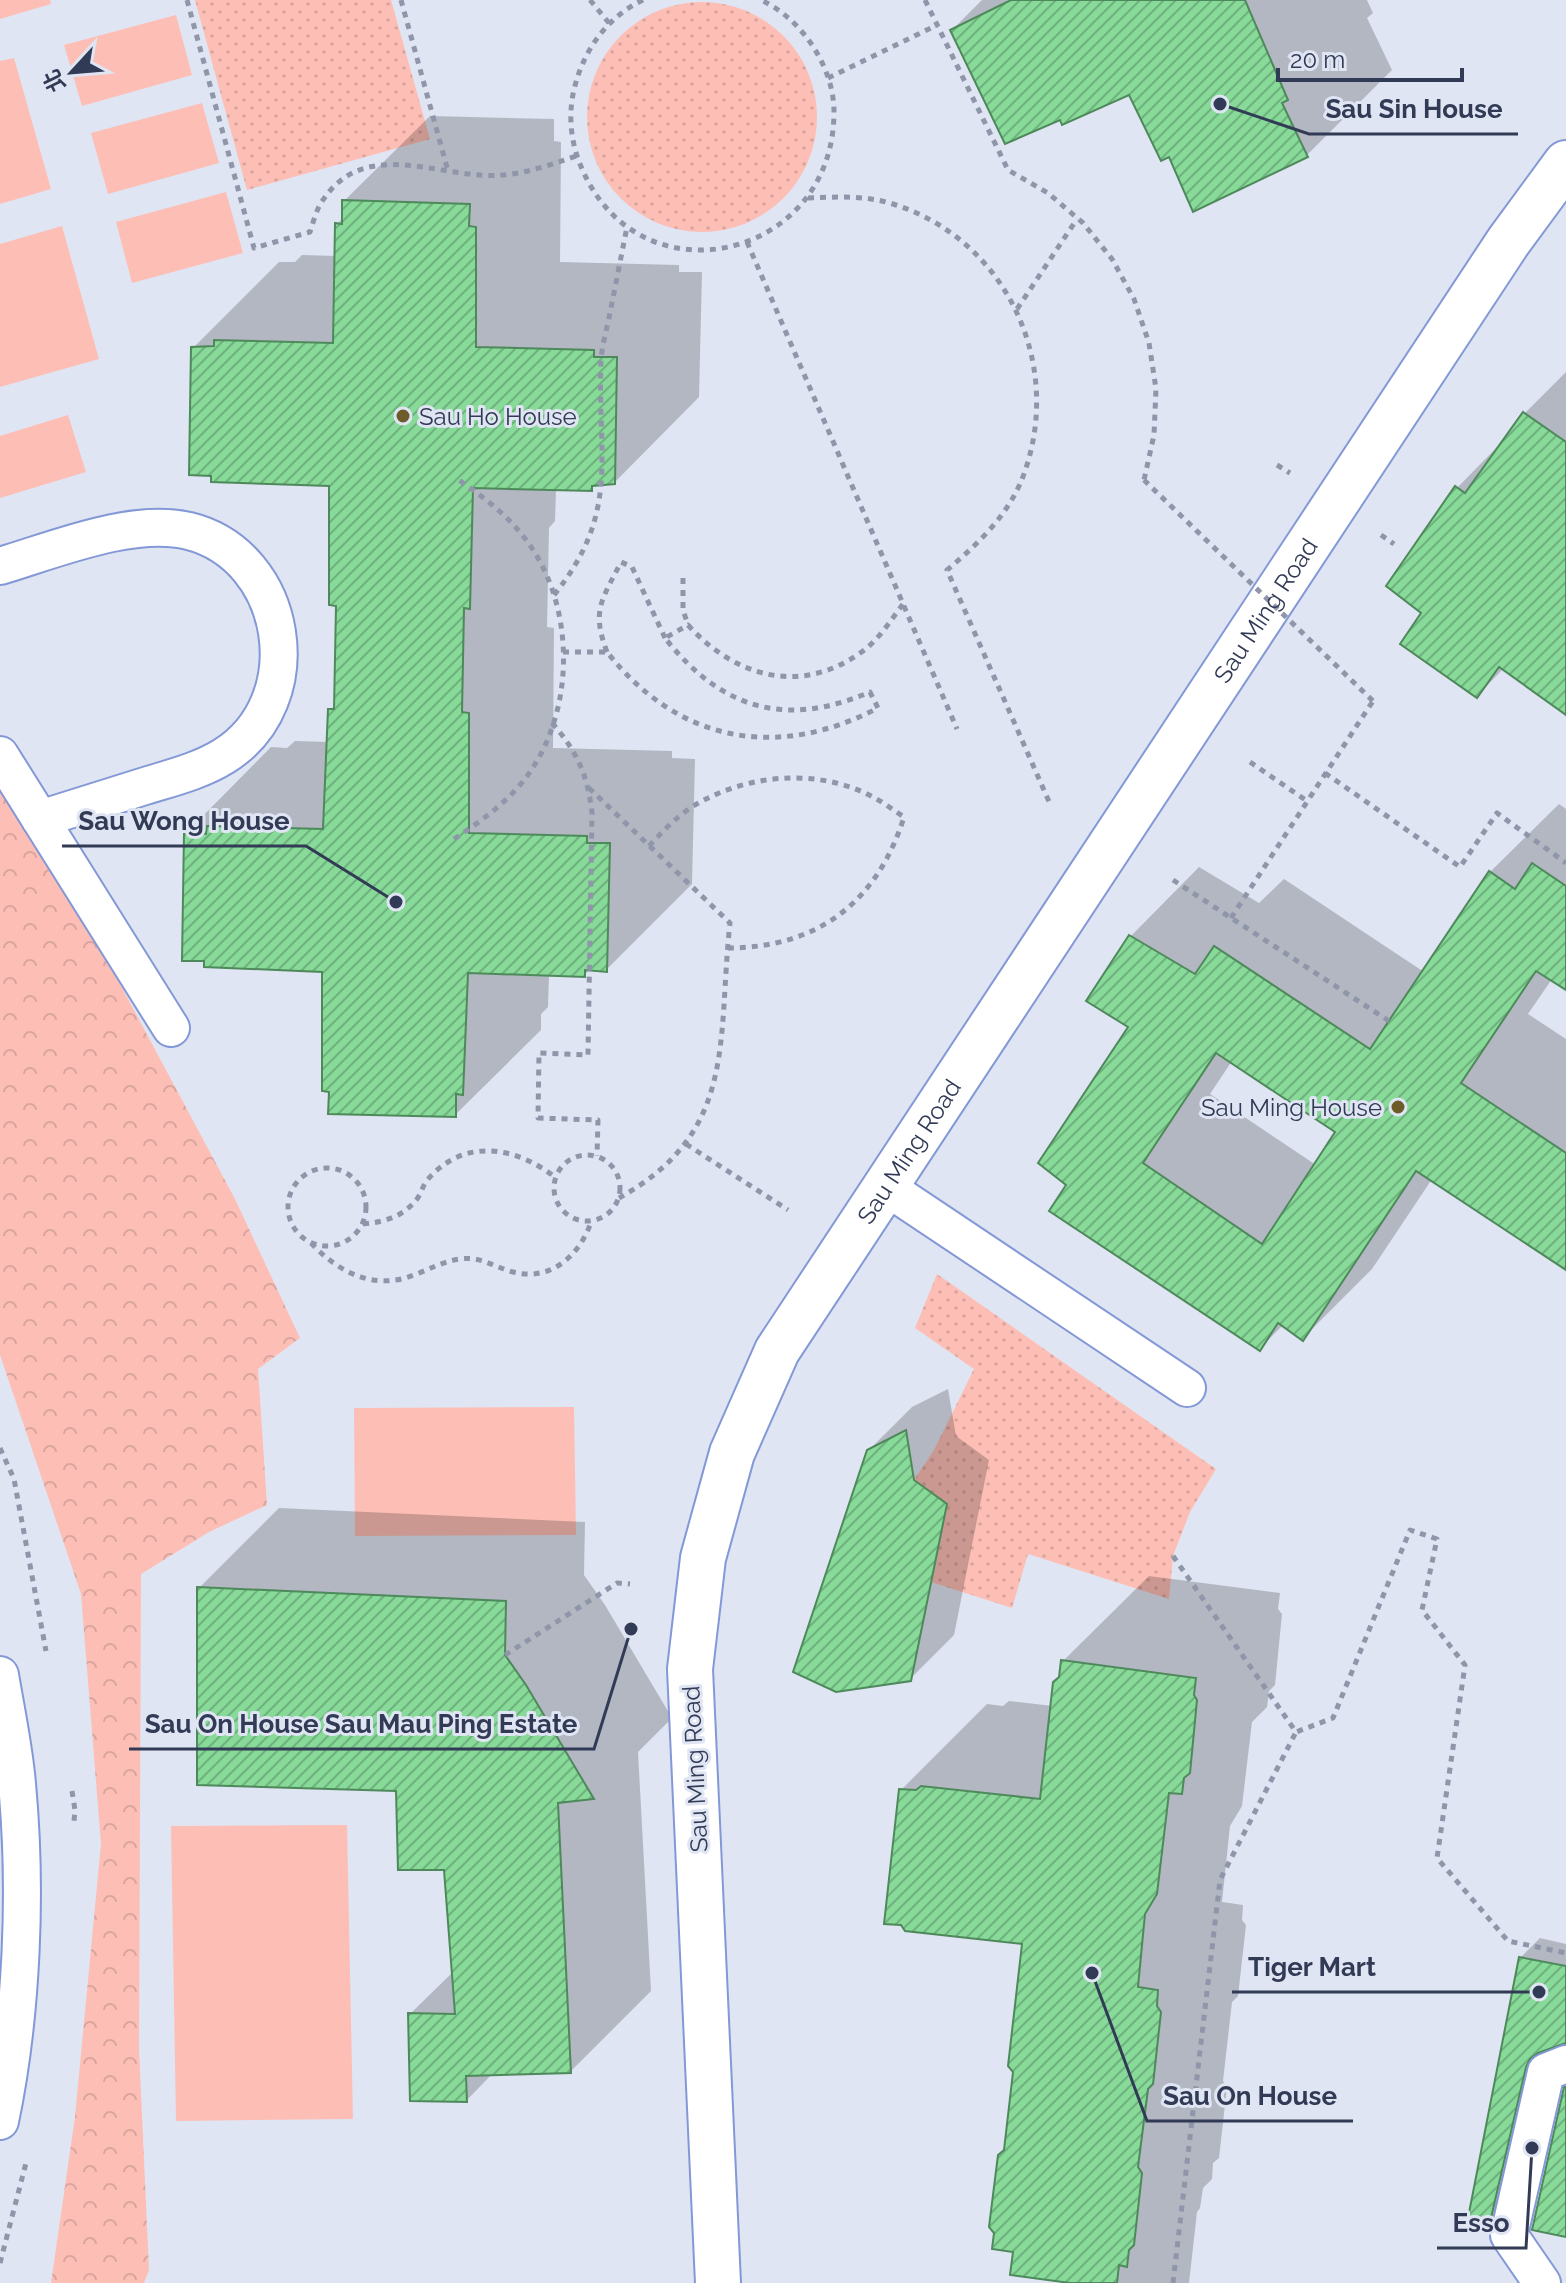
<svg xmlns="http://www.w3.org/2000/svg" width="1566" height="2283" font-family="Raleway,'Noto Sans TC',sans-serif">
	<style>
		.green { fill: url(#green-dots) }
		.forest { fill: url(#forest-crowns) }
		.pitch { fill: #fdbfb5 }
		.shadow { fill: #0003; fill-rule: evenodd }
		.building { fill: url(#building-hatch); stroke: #4e895b; stroke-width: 2; fill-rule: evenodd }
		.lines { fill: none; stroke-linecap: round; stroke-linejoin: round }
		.lane-casing { stroke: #8398d6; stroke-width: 40 }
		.secondary-casing { stroke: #8398d6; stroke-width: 48 }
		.path { stroke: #8f96a9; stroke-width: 5; stroke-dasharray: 6 6; stroke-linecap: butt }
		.lane { stroke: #fff; stroke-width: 36 }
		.secondary { stroke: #fff; stroke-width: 44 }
		.path-bridge { stroke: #8f96a9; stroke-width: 5; stroke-dasharray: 6 6; stroke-linecap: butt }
		.poi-dot { fill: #6d5b29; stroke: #e0e5f3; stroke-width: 3 }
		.labels { text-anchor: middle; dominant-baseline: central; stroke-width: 6; stroke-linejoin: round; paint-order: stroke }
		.poi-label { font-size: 24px; fill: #323b55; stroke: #e0e5f3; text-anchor: start }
		.street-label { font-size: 24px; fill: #323b55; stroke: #e0e5f3 }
		.leader { fill: none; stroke: #323b55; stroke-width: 3 }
		.callout-dot { fill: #323b55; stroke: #e0e5f3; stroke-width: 3 }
		.callout-label { font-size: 26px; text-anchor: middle; font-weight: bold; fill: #323b55; stroke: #e0e5f3; stroke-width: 6; stroke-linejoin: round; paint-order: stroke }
	</style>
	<defs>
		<pattern id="green-dots" width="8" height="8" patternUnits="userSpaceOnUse" patternTransform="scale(2)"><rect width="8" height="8" fill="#fdbfb5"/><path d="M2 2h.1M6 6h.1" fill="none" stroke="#d9a59e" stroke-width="1.8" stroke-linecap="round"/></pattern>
		<pattern id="forest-crowns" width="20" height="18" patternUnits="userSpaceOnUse" patternTransform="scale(2)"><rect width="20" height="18" fill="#fdbfb5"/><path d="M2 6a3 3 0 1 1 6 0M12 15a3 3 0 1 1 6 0" fill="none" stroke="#d9a59e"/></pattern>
		<pattern id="building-hatch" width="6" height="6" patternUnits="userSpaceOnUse" patternTransform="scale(2)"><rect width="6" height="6" fill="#87da98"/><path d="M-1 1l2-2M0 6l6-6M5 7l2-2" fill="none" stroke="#6fb27f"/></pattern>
	</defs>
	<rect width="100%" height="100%" fill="#e0e5f3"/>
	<!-- green -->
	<g class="green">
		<path d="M195,0H391L430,139L247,190Z"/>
		<circle cx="702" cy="117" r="115"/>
		<path d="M937,1274L1216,1469L1190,1512L1173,1556L1169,1599L1028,1554L1012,1608L931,1582L947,1504L914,1480L934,1450L974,1369L915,1328Z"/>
	</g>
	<!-- forest -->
	<path class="forest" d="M0,789L82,913L235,1199L300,1338L258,1369L267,1505L209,1532L141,1574L139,2049L149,2270L144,2283H51L75,2117L101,1844L81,1594L0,1355Z"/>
	<!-- pitch -->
	<g class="pitch">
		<path d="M0,0H50L51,4L0,19Z"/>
		<path d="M176,15L192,75L82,106L64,45Z"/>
		<path d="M14,58L51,189L0,204V61Z"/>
		<path d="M202,103L219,163L108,194L91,133Z"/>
		<path d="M226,192L243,253L132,283L116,222Z"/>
		<path d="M62,226L99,359L0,387V244Z"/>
		<path d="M68,415L86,472L0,498V436Z"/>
		<path d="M574,1407L576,1535L355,1536L354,1408Z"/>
		<path d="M347,1825L353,2119L176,2121L171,1826Z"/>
	</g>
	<!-- shadow -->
	<g class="shadow">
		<path d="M982,0H1367L1373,13L1367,18L1392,70L1307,155H1170L1130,93L952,30Z"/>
		<path d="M430,116L554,119V141L561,142L560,262L679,265V272H702L699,397L614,483H597L591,489L556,488L555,521L549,528L547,627L554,628L553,748L672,751V758L695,759L692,884L606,970L591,969L584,975L549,974L548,1007L541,1014V1030L455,1115L324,970L186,833L271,747L287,748L295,741L329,742L330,710L336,704L338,604L331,484L193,348L279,262H295L302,255L337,256V224L344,217V201Z"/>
		<path d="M1566,372V713L1504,668L1477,696L1424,613L1457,488L1500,444L1502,446L1525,413Z"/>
		<path d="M1559,804L1566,809V988L1552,979L1528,1014L1566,1039V1268L1432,1179L1372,1269L1303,1338L1283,1325L1259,1349L1069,1185L1130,1026L1088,1001L1131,936L1199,867L1259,903L1284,879L1424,972L1490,872ZM1232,1061L1338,1131L1316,1165L1210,1094Z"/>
		<path d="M948,1389L956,1436L989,1460L954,1635L910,1679L868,1451L912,1407Z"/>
		<path d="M279,1508L585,1522L584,1575L605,1605L672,1718L638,1752L651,1991L571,2071L493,2073L467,2100L410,2014L454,1971L446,1868L398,1789L199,1588Z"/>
		<path d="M1149,1576L1280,1593L1278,1609L1282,1614L1275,1685L1269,1691L1267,1707L1252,1722L1242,1806L1230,1826L1222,1902L1243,1905L1242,1920L1246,1925L1238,1996L1232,2002L1223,2081L1227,2087L1219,2158L1213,2163L1212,2179L1203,2188L1200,2208L1197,2212L1189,2283H1068L1069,2281L1015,2250L1006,2150L1015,2071L1024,1943L901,1790L987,1704L1003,1706L1009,1701L1053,1706L1063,1661Z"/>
		<path d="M1540,1938L1566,1944V2042L1543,2050L1509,2201L1490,2220L1520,1958Z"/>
	</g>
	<!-- building -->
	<g class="building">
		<path d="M1011,0H1245L1288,100L1282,103L1308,157L1193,212L1169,157L1161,161L1129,95L1062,125L1060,120L1005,144L950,30Z"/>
		<path d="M342,200L470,204L469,226L476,227V347L594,350V357H617L615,484L592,486V491L473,488L470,609L464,608L462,712L469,713V833L587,836V843H610L607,972L585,970V977L468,973L463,1095L456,1094V1117L328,1114L329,1092L322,1091V972L204,967V961H182L184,832L206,834L207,826L323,829L328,709H334L336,606L329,605V486L211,482V476L189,475L191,347L214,346V340L333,343L335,223L342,224Z"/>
		<path d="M1523,412L1566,442V715L1499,667L1477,698L1400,644L1421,613L1386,586L1455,486L1465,493Z"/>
		<path d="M1532,863L1566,886V990L1536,971L1461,1083L1566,1153V1270L1416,1171L1303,1341L1278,1323L1260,1351L1049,1211L1066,1185L1038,1163L1128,1027L1086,1001L1129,935L1195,974L1214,946L1370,1049L1489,871L1515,889ZM1216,1053L1335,1132L1262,1244L1143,1163Z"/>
		<path d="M906,1430L914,1480L947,1504L911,1681L836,1692L793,1672L867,1450Z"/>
		<path d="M197,1587L506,1601L505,1655L526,1685L594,1799L558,1803L571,2073L466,2076L467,2102L410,2101L408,2013L455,2014L444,1870H398L396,1791L197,1785Z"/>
		<path d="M1061,1660L1196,1678L1194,1695L1197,1700L1190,1773L1184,1778L1182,1794L1169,1793L1157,1894L1145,1914L1138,1987L1158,1990L1157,2006L1161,2012L1153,2084L1148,2089L1138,2167L1142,2173L1134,2245L1129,2250L1127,2267L1119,2265L1117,2283H1070L1010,2275L1013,2252L992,2249L994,2233L989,2227L998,2155L1004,2150L1013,2072L1008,2066L1022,1944L905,1931L901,1925L884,1924L899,1789L916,1790L921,1786L1040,1799L1053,1682L1059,1677Z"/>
		<path d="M1519,1957L1566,1966V2043L1538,2053L1530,2059L1526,2067L1490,2222L1468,2218Z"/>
		<path d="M1564,2087H1566V2237L1532,2230Z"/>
	</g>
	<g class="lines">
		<!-- lane casing -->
		<g class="lane-casing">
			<g id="lane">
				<path d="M0,566C54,550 133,517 189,531C289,556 312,701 224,756C200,771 171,778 145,786C110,797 75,808 40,819"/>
				<path d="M0,755L171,1028"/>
				<path d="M886,1187L1187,1388"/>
				<path d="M0,1675C6,1711 14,1748 17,1784C27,1891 22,2016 0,2121"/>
				<path d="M1542,2283L1509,2235L1546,2072L1566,2064"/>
			</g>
		</g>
		<!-- secondary casing -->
		<g class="secondary-casing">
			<g id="secondary">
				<path id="s1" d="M718,2283L690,1669L703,1558L732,1453L777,1351L1508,242L1566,163"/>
			</g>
		</g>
		<!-- path -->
		<g class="path">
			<path d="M187,0L254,248L310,232C313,223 316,211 321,203C359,142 423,171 480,175C514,178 544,167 576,156"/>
			<path d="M401,0L448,171"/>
			<path d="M590,0L609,23"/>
			<path d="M643,0C609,16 586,47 576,82C567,112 570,143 583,171C642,304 834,259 834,112C834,67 802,19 761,0"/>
			<path d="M925,0L1008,170L1048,193L1083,223L1112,259L1134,299L1149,343L1156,389L1154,435L1144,480"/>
			<path d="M828,78L937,25"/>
			<path d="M808,198C837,197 865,195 893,204C1005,239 1063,361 1025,471C1011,513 979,543 947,570L1051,806"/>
			<path d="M747,242L957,729"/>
			<path d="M1017,309L1077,219"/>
			<path d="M1277,465L1290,473"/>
			<path d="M1381,535L1394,544"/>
			<path d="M683,578V610L688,625"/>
			<path d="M554,595C621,512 597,456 601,360C602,346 606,332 609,318C615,288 621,257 627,227"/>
			<path d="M563,652H607C678,742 776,761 878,708L870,692C786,728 722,710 665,638L688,625C736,678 802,696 863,651C880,638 891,620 903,604"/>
			<path d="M607,652C591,610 602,600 621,562L632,567L665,638"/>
			<path d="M552,723C577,751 588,776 592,813L588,1055L539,1053L538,1118L598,1120L597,1156"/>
			<path d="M1250,762L1307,801"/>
			<path d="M1325,773L1460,867L1497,813L1566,863"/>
			<path d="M589,788L730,923C717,1041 738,1132 619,1198"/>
			<path d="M454,839C478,823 501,807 520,785C577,718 578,604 523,536C505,513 483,497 459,480"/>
			<path d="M649,846C663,831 677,816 695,805C746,775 813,768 867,794C880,800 892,809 904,817C877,903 817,948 727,948"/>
			<path d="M1173,880L1389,1021"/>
			<path d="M1231,918L1373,701"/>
			<path d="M686,1144L788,1210"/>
			<circle cx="587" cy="1188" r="33"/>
			<circle cx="327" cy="1207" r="39"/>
			<path d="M363,1224C384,1222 403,1217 417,1199C422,1192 423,1184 429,1178C466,1137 517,1147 556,1178"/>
			<path d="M311,1243C338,1272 374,1291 414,1275C430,1269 444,1261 460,1259C481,1256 494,1267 513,1272C551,1282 580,1255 591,1222"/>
			<path d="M0,1448L14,1479L46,1651"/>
			<path d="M1173,1556L1296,1732L1333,1718L1410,1530L1437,1539L1422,1610L1465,1665L1437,1858L1508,1941L1566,1953"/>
			<path d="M505,1655L617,1583L630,1584"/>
			<path d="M72,1791L75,1810L74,1821"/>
			<path d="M0,2263L26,2163"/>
			<path d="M1173,2283L1220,1880L1296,1732"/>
		</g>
		<!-- lane -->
		<use href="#lane" class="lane"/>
		<!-- secondary -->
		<use href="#secondary" class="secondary"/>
		<!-- path-bridge -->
		<path class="path-bridge" d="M1144,480L1373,701"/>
	</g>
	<!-- markers -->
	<g class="poi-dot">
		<circle cx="403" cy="416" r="8"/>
		<circle cx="1398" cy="1107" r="8"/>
	</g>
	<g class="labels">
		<!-- poi labels -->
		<g class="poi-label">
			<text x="419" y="416">Sau Ho House</text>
			<text x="1382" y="1107" text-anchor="end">Sau Ming House</text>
		</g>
		<!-- street labels -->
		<g class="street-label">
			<text stroke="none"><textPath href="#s1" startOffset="1834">Sau Ming Road</textPath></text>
			<text stroke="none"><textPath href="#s1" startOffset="1186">Sau Ming Road</textPath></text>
			<text transform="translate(695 1769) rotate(-93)">Sau Ming Road</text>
		</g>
	</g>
	<!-- callouts -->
	<path class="leader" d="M1220 104L1309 134H1518M396 902L306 846H62M631 1629L594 1749H129M1539 1992L1392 1992H1232M1092 1973L1147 2121H1353M1532 2148L1526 2248H1437"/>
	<g class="callout-dot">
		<circle cx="1220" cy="104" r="8"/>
		<circle cx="396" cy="902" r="8"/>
		<circle cx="631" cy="1629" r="8"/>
		<circle cx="1539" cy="1992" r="8"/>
		<circle cx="1092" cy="1973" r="8"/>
		<circle cx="1532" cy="2148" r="8"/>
	</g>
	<g class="callout-label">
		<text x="1414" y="118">Sau Sin House</text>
		<text x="184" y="830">Sau Wong House</text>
		<text x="361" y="1733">Sau On House Sau Mau Ping Estate</text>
		<text x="1312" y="1976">Tiger Mart</text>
		<text x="1250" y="2105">Sau On House</text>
		<text x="1481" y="2232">Esso</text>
	</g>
	<!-- north arrow -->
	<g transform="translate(72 72) rotate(244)" stroke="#e0e5f3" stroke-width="6" paint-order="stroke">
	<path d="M0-6L14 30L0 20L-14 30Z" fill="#323b55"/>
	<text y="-12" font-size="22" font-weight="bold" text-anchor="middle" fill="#323b55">北</text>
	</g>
	<!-- scale -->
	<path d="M1278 68v12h184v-12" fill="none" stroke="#323b55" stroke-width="4"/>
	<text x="1290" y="68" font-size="24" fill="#323b55" stroke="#e0e5f3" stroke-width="6" paint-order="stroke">20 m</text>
</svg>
